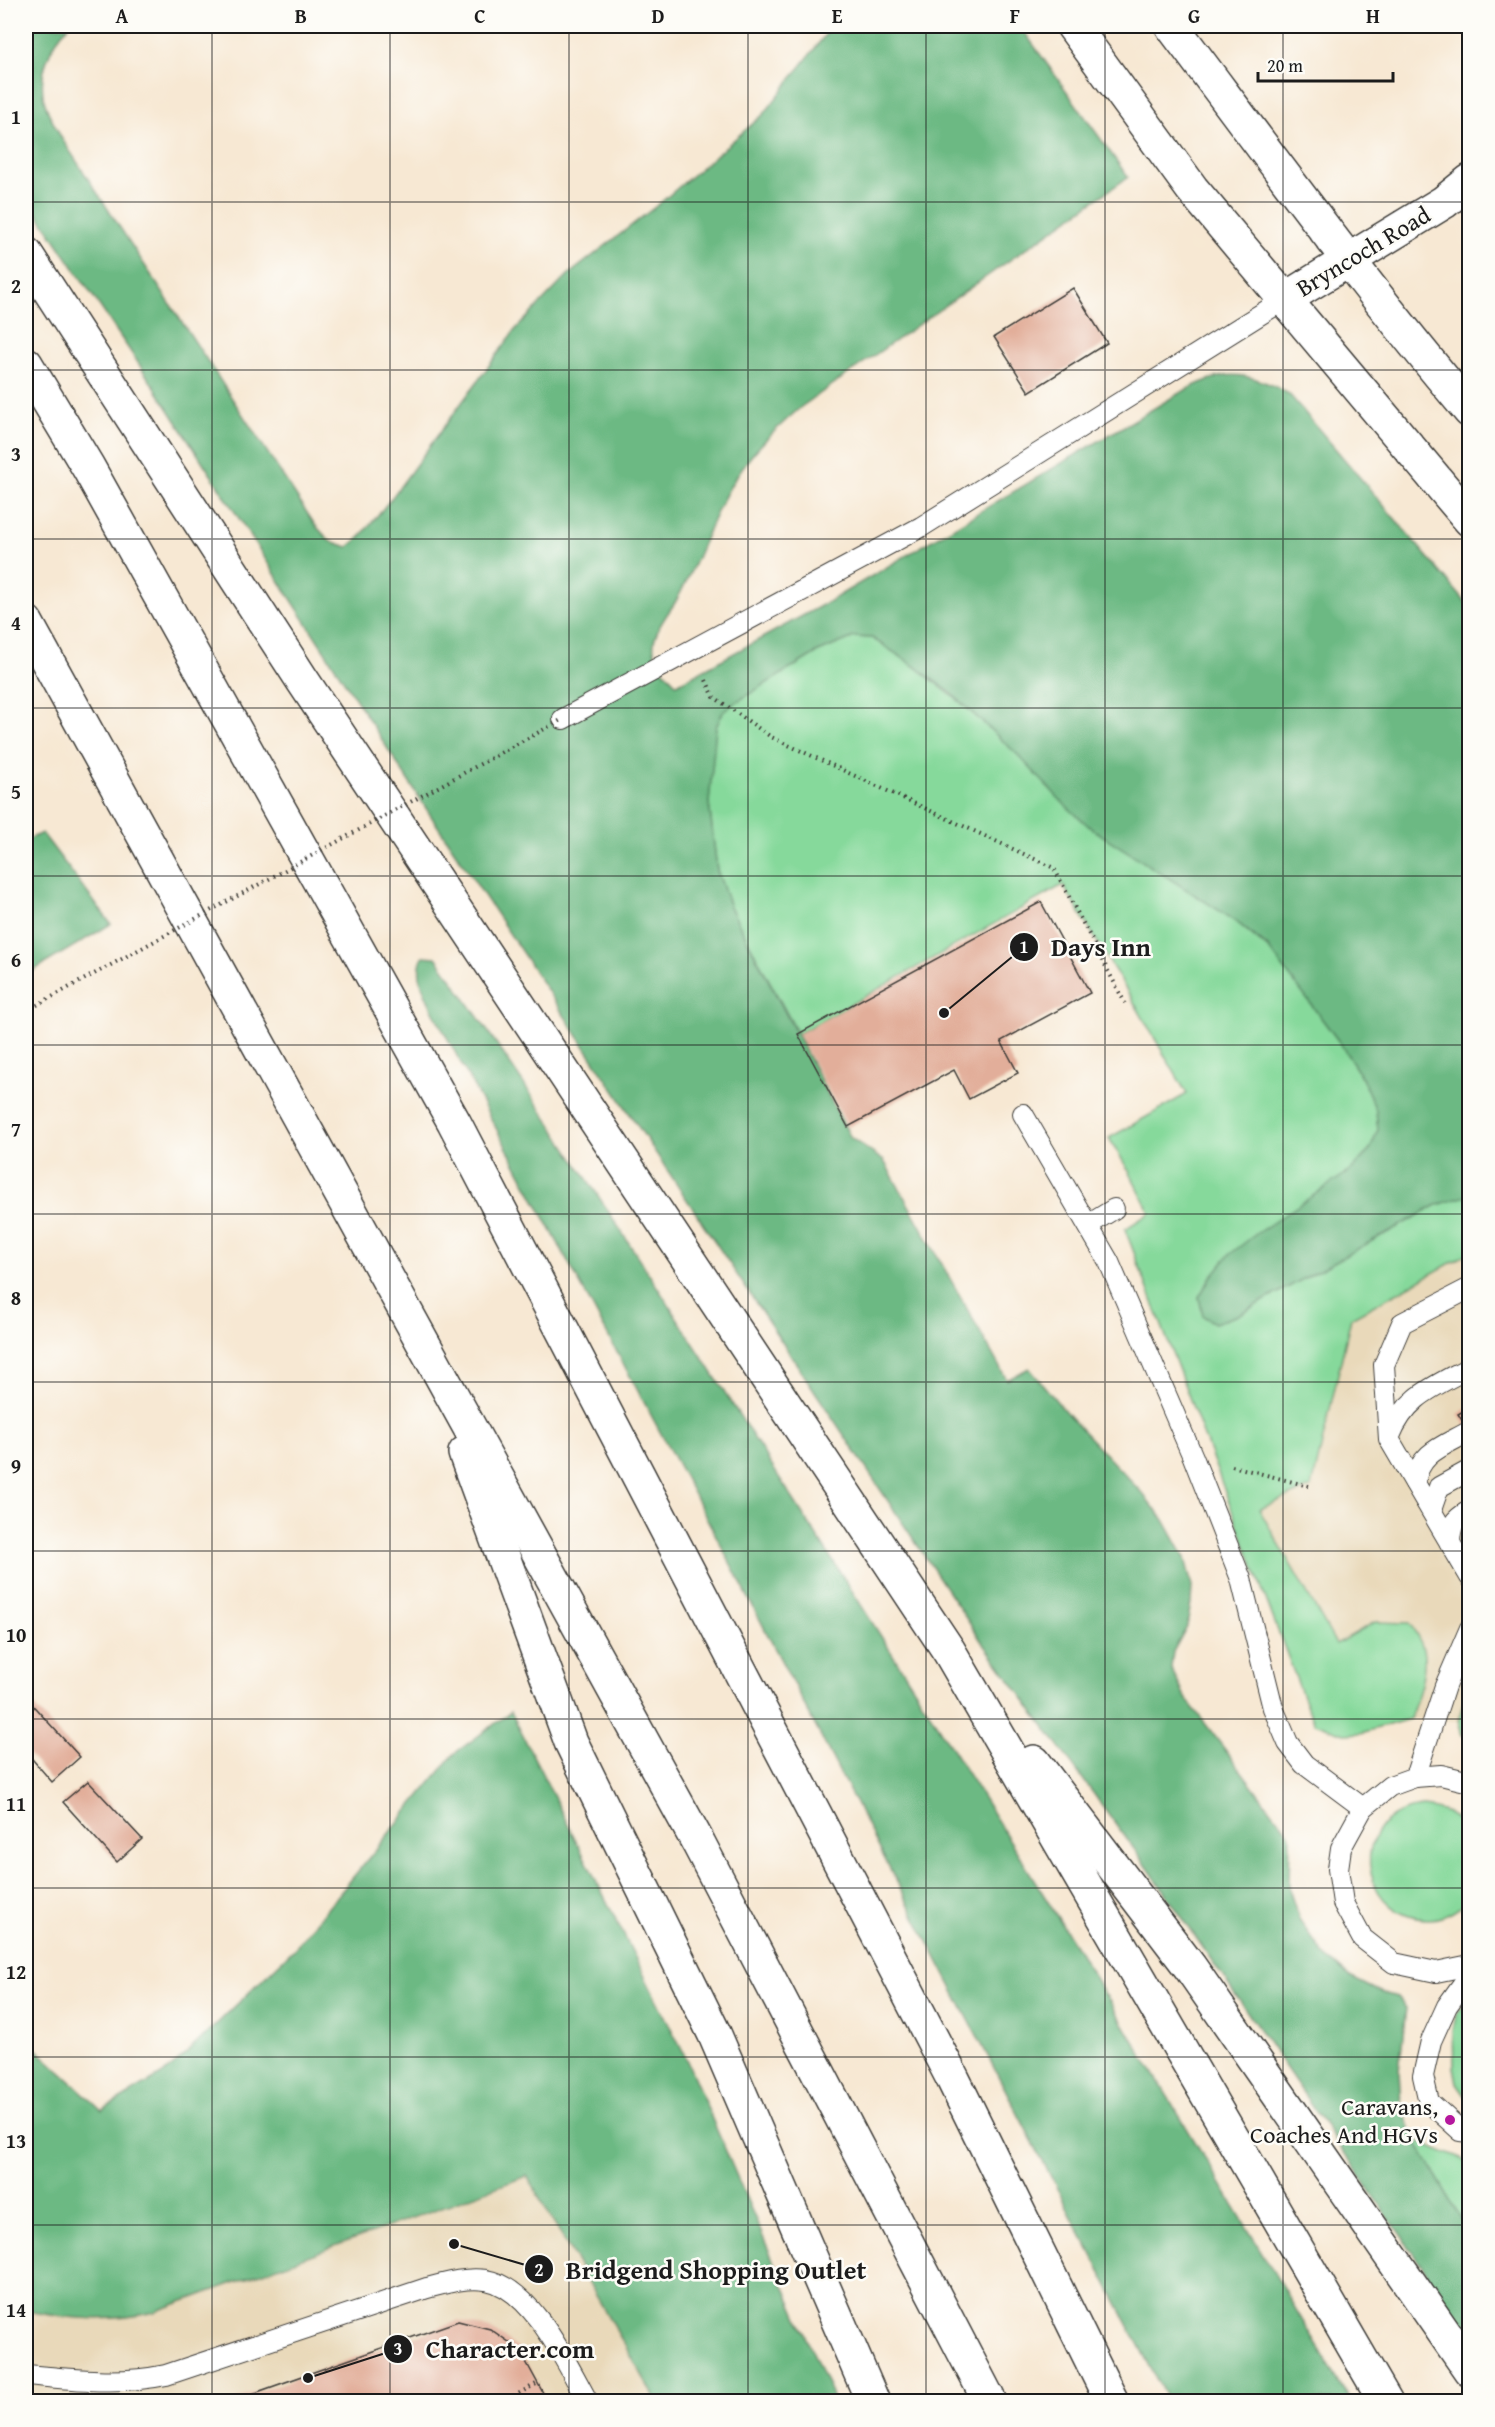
<svg xmlns="http://www.w3.org/2000/svg" width="1495" height="2427" font-family="'Gentium Book Plus',serif">
	<style>
		.built { fill: #e9d9ba }
		.green { fill: #86d99b; stroke: #517a5c; stroke-width: 1.5 }
		.forest { fill: #6cb983; stroke: #446a50; stroke-width: 1.5 }
		.building { fill: #e2ae9a }
		.lines { fill: none; stroke-linecap: round; stroke-linejoin: round }
		.lane-casing { stroke: #3d3b37; stroke-width: 22 }
		.street-casing { stroke: #3d3b37; stroke-width: 36 }
		.primary-casing { stroke: #3d3b37; stroke-width: 36 }
		.highway-casing { stroke: #3d3b37; stroke-width: 36 }
		.path { stroke: #3d3b37; stroke-width: 4; stroke-dasharray: 1.5 4.5; stroke-linecap: butt }
		.lane { stroke: #fff; stroke-width: 20 }
		.street { stroke: #fff; stroke-width: 33 }
		.primary { stroke: #fff; stroke-width: 33 }
		.highway { stroke: #fff; stroke-width: 33 }
		.path-bridge { stroke: #3d3b37; stroke-width: 4; stroke-dasharray: 1.5 4.5; stroke-linecap: butt }
		.grid { fill: none; stroke: #1c1c1c; stroke-width: 1.5; stroke-opacity: 0.55 }
		.poi-dot { fill: #b5179e; stroke: #fdfcf7; stroke-width: 2 }
		.labels { text-anchor: middle; dominant-baseline: central; stroke-width: 5; stroke-linejoin: round; paint-order: stroke }
		.street-label { font-size: 24px; fill: #1c1c1c; stroke: #fdfcf7 }
		.poi-label { font-size: 24px; fill: #1c1c1c; stroke: #fdfcf7; text-anchor: end }
		.leader { fill: none; stroke: #1c1c1c; stroke-width: 2 }
		.callout-dot { fill: #1c1c1c; stroke: #fdfcf7; stroke-width: 2 }
		.mark-label { font-size: 18px; text-anchor: middle; font-weight: bold; fill: #fff }
		.callout-label { font-size: 26px; text-anchor: middle; font-weight: bold; fill: #1c1c1c; stroke: #fdfcf7; stroke-width: 5; stroke-linejoin: round; paint-order: stroke }
		.neatline { fill: none; stroke: #1c1c1c; stroke-width: 2 }
		.grid-label { font-size: 20px; text-anchor: middle; font-weight: bold; fill: #1c1c1c }
	</style>
	<rect width="100%" height="100%" fill="#fdfcf7"/>
	<filter id="ink" filterUnits="userSpaceOnUse"><feTurbulence type="fractalNoise" baseFrequency=".0167" numOctaves="2"/><feDisplacementMap in="SourceGraphic" scale="12" xChannelSelector="R" yChannelSelector="G"/><feConvolveMatrix kernelMatrix="1 2 1 2 8 2 1 2 1" color-interpolation-filters="sRGB"/></filter>
	<filter id="wash" filterUnits="userSpaceOnUse"><feTurbulence type="fractalNoise" baseFrequency=".008" numOctaves="4" result="noise"/><feDisplacementMap in="SourceGraphic" scale="24" xChannelSelector="R" yChannelSelector="G"/><feGaussianBlur stdDeviation="1.35" result="paint"/><feColorMatrix in="noise" values="0 0 0 0 0 0 0 0 0 0 0 0 0 0 0 0 0 1.4 0 .05"/><feComposite in="paint" operator="in"/></filter>
	<g filter="url(#wash)">
		<rect width="100%" height="100%" fill="#f7e8d3"/>
		<!-- built -->
		<g class="built">
			<path d="M1469,1253L1470,1683L1458,1721L1410,1719L1419,1693L1375,1622L1336,1644L1259,1509L1312,1487L1351,1318Z"/>
			<path d="M528,2176L657,2401H26V2311L59,2317L154,2312Z"/>
		</g>
		<!-- green -->
		<g class="green">
			<path d="M854,637L872,638L906,660L960,702L1017,754L1170,878L1234,920L1272,952L1340,1043L1362,1078L1376,1110L1378,1130L1370,1150L1351,1170L1256,1234L1199,1297L1203,1316L1215,1323L1238,1315L1437,1205L1469,1195V1253L1351,1318L1312,1487L1259,1509L1336,1644L1375,1622L1410,1623C1414,1631 1421,1640 1423,1649C1428,1672 1417,1698 1410,1719L1361,1733L1344,1734L1315,1723L1307,1707L1125,1229L1150,1213L1129,1171L1109,1138L1187,1094L1132,999L1063,885L798,1034L730,907L717,870L709,803L713,749L716,727L723,712L736,702L816,653Z"/>
			<path d="M1469,1683V1735H1462L1458,1721Z"/>
			<path d="M1423,1807C1443,1809 1455,1815 1469,1829V1897C1460,1910 1445,1918 1430,1919C1367,1921 1345,1834 1404,1811C1410,1808 1417,1808 1423,1807Z"/>
			<path d="M1469,2001V2100L1457,2083L1454,2067L1453,2031L1456,2014Z"/>
			<path d="M1415,2140L1469,2162V2232Z"/>
		</g>
		<!-- forest -->
		<g class="forest">
			<path d="M26,26H69C50,44 38,73 44,100C47,113 56,127 62,139L315,525L330,541L348,547L360,537L390,500L516,329L568,275L660,203L764,114L832,26H1020L1128,177L801,407C777,428 753,450 736,477C711,516 699,561 676,601C668,614 651,634 654,650C657,664 667,675 677,684L828,602L1178,394C1223,369 1244,369 1289,394L1469,606V1195L1437,1205L1238,1315L1215,1323L1203,1316L1199,1297L1210,1278L1229,1255L1256,1234L1351,1170L1370,1150L1378,1130L1376,1110L1362,1078L1340,1043L1267,946L1234,920L1092,829L1065,805L1017,754L951,693L906,660L872,638L854,637L816,653L736,702L723,712L716,727L709,803L717,870L730,907L851,1138L884,1161L1007,1380L1029,1368L1070,1417L1142,1493L1164,1520L1185,1558L1192,1586L1191,1603L1187,1626L1173,1652L1171,1668L1185,1697L1290,1835L1289,1889L1299,1919L1323,1954L1350,1977L1380,1992L1397,1997L1406,2008L1399,2072L1401,2105L1415,2140L1469,2232V2334L1148,1868L978,1636L431,816L153,385L26,197Z"/>
			<path d="M42,833L111,924L26,975V840Z"/>
			<path d="M423,956L436,957C559,1130 672,1310 786,1488C980,1789 1169,2093 1350,2401H1168L713,1530L436,1017C427,997 413,976 423,956Z"/>
			<path d="M511,1712L684,2054L834,2401H657L527,2176L154,2312C110,2323 69,2319 26,2311V2040L102,2110L168,2071L294,1949L455,1753Z"/>
		</g>
		<g id="blocks">
			<!-- building -->
			<g class="building">
				<path d="M1073,288L1107,343L1029,392L994,337Z"/>
				<path d="M1041,902L1090,993L1001,1041L1018,1073L969,1099L954,1070L848,1127L798,1034Z"/>
				<path d="M1470,1407V1433L1458,1414Z"/>
				<path d="M26,1698L80,1757L52,1782L26,1752Z"/>
				<path d="M88,1781L142,1839L117,1862L63,1802Z"/>
				<path d="M458,2321L490,2329L519,2349L548,2402H229Z"/>
			</g>
		</g>
	</g>
	<g filter="url(#ink)">
		<use href="#blocks" fill-opacity="0" stroke="#3d3b37" stroke-width="1.5"/>
		<g class="lines">
			<!-- lane casing -->
			<g class="lane-casing">
				<g id="lane">
					<path d="M563,719L921,527L1285,299"/>
					<path d="M1023,1114L1109,1262L1193,1457L1241,1579L1273,1708L1288,1743L1304,1764L1363,1808"/>
					<path d="M1088,1225L1114,1209"/>
					<path d="M1470,1288L1402,1323L1384,1365L1389,1439L1470,1577"/>
					<path d="M1390,1436C1406,1396 1434,1387 1470,1367"/>
					<path d="M1415,1483C1419,1452 1444,1446 1470,1431"/>
					<path d="M1431,1510L1439,1487L1470,1470"/>
					<path d="M1450,1543C1451,1524 1453,1520 1470,1510"/>
					<path d="M1415,1777L1445,1686L1470,1628"/>
					<path d="M1470,1782L1441,1775L1415,1777L1390,1786L1363,1808L1341,1848L1338,1869L1343,1903L1362,1938L1394,1963L1436,1972L1470,1965"/>
					<path d="M1470,1974L1447,2006L1431,2041L1423,2076L1429,2102L1461,2131L1470,2132"/>
					<path d="M26,2375C73,2379 119,2385 166,2375L427,2288C446,2283 466,2277 486,2280C532,2288 567,2364 588,2402"/>
				</g>
			</g>
			<!-- street casing -->
			<g class="street-casing">
				<path id="street" d="M1285,299L1444,202L1470,181"/>
			</g>
			<!-- primary casing -->
			<g class="primary-casing">
				<g id="primary">
					<path d="M1073,26L1192,189L1470,520"/>
					<path d="M1172,26C1269,155 1365,287 1470,411"/>
				</g>
			</g>
			<!-- highway casing -->
			<g class="highway-casing">
				<g id="highway">
					<path d="M26,254L303,681L949,1651L1386,2402"/>
					<path d="M26,364L88,467L454,1122L953,2079L1112,2402"/>
					<path d="M26,622L699,1844L990,2402"/>
					<path d="M465,1453L571,1742L714,2033L873,2402"/>
					<path d="M1034,1762L1190,1967L1470,2370"/>
				</g>
			</g>
			<!-- path -->
			<g class="path">
				<path d="M706,680L714,697L771,737L1054,868L1125,1003"/>
				<path d="M1232,1466L1312,1487"/>
				<path d="M503,2402L540,2382"/>
			</g>
			<!-- lane -->
			<use href="#lane" class="lane"/>
			<!-- street -->
			<use href="#street" class="street"/>
			<!-- primary -->
			<use href="#primary" class="primary"/>
			<!-- highway -->
			<use href="#highway" class="highway"/>
			<!-- path-bridge -->
			<path class="path-bridge" d="M26,1011L563,719"/>
		</g>
	</g>
	<!-- grid -->
	<path class="grid" d="M212,26V2402M390,26V2402M569,26V2402M748,26V2402M926,26V2402M1105,26V2402M1283,26V2402M26,202H1470M26,370H1470M26,539H1470M26,708H1470M26,876H1470M26,1045H1470M26,1214H1470M26,1382H1470M26,1551H1470M26,1719H1470M26,1888H1470M26,2057H1470M26,2225H1470"/>
	<!-- markers -->
	<circle class="poi-dot" cx="1450" cy="2120" r="6"/>
	<g class="labels">
		<!-- street labels -->
		<g class="street-label">
			<text transform="translate(1363 251) rotate(-31)">Bryncoch Road</text>
		</g>
		<!-- poi labels -->
		<g class="poi-label">
			<text x="1438" y="2106">Caravans,<tspan x="1438" dy="28">Coaches And HGVs</tspan></text>
		</g>
	</g>
	<!-- callouts -->
	<path class="leader" d="M944 1013L1024 947M454 2244L539 2269M308 2378L398 2349"/>
	<g class="callout-dot">
		<circle cx="944" cy="1013" r="6"/>
		<circle cx="454" cy="2244" r="6"/>
		<circle cx="308" cy="2378" r="6"/>
		<circle cx="1024" cy="947" r="15"/>
		<circle cx="539" cy="2269" r="15"/>
		<circle cx="398" cy="2349" r="15"/>
	</g>
	<g class="mark-label">
		<text x="1024" y="953">1</text>
		<text x="539" y="2276">2</text>
		<text x="398" y="2355">3</text>
	</g>
	<g class="callout-label">
		<text x="1101" y="956">Days Inn</text>
		<text x="716" y="2279">Bridgend Shopping Outlet</text>
		<text x="510" y="2358">Character.com</text>
	</g>
	<!-- margin -->
	<rect width="1495" height="2427" fill="none" stroke="#fdfcf7" stroke-width="66"/>
	<!-- scale -->
	<path d="M1258 72v9h135v-9" fill="none" stroke="#1c1c1c" stroke-width="3"/>
	<text x="1267" y="72" font-size="18" fill="#1c1c1c" stroke="#fdfcf7" stroke-width="4.5" paint-order="stroke">20 m</text>
	<rect x="33" y="33" width="1429" height="2361" class="neatline"/>
	<g class="grid-label">
		<text x="122" y="23">A</text>
		<text x="301" y="23">B</text>
		<text x="480" y="23">C</text>
		<text x="658" y="23">D</text>
		<text x="837" y="23">E</text>
		<text x="1015" y="23">F</text>
		<text x="1194" y="23">G</text>
		<text x="1373" y="23">H</text>
		<text x="16" y="124">1</text>
		<text x="16" y="293">2</text>
		<text x="16" y="461">3</text>
		<text x="16" y="630">4</text>
		<text x="16" y="799">5</text>
		<text x="16" y="967">6</text>
		<text x="16" y="1136">7</text>
		<text x="16" y="1305">8</text>
		<text x="16" y="1473">9</text>
		<text x="16" y="1642">10</text>
		<text x="16" y="1811">11</text>
		<text x="16" y="1979">12</text>
		<text x="16" y="2148">13</text>
		<text x="16" y="2317">14</text>
	</g>
</svg>
